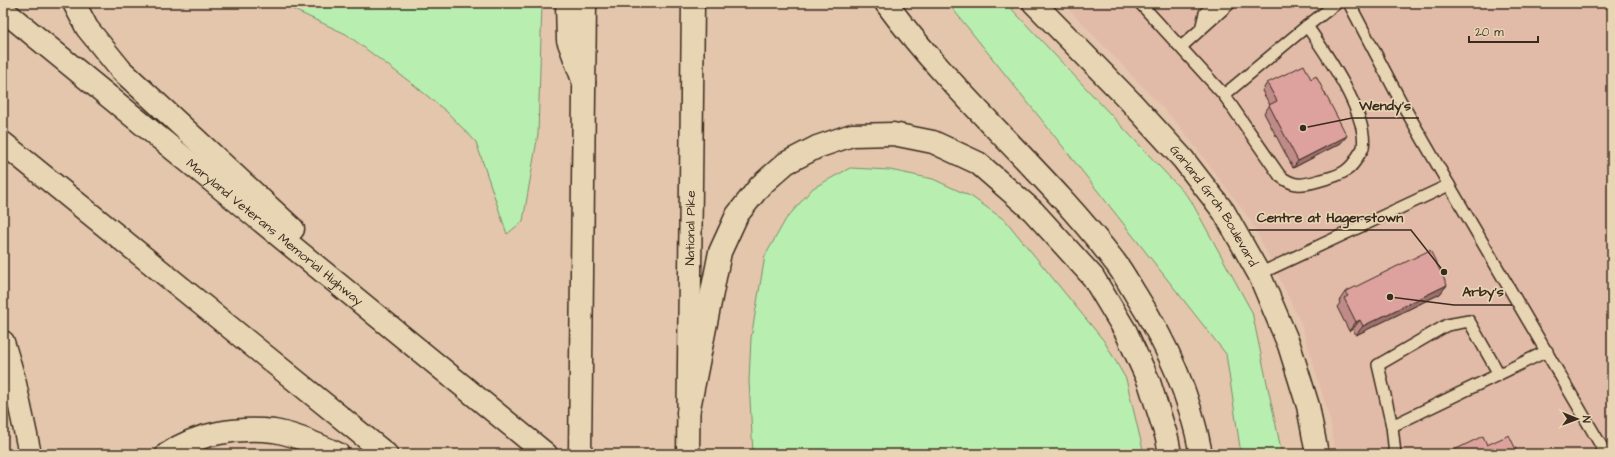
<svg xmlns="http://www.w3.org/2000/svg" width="1615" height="457" font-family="'Architects Daughter',sans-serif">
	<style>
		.built { fill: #e2bba8 }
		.green { fill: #b8eeb0; stroke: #7a8c67 }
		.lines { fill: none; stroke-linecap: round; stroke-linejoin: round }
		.service-casing { stroke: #3b2a1e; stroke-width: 14 }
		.tertiary-casing { stroke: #3b2a1e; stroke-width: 25 }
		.primary-casing { stroke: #3b2a1e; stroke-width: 25 }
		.motorway-casing { stroke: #3b2a1e; stroke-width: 25 }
		.service { stroke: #e7d5b3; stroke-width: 11 }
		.tertiary { stroke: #e7d5b3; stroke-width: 22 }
		.primary { stroke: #e7d5b3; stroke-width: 22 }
		.motorway { stroke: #e7d5b3; stroke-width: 22 }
		.wall { fill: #be8b88; stroke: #3b2a1e }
		.shaded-wall { fill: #9b716f; stroke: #3b2a1e }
		.building { fill: #dda29e; stroke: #3b2a1e }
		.labels { text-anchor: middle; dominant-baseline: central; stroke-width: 3.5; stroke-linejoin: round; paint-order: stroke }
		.street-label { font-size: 13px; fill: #3b2a1e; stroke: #e7d5b3 }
		.leader { fill: none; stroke: #3b2a1e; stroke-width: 1.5 }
		.callout-dot { fill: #3b2a1e; stroke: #e7d5b3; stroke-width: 1.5 }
		.callout-label { font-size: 14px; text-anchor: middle; font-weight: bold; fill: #3b2a1e; stroke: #e7d5b3; stroke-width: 3.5; stroke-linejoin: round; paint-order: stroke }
	</style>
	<rect width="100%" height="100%" fill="#e4c6ad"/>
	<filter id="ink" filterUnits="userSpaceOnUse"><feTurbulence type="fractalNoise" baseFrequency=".025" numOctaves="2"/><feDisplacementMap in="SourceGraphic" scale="8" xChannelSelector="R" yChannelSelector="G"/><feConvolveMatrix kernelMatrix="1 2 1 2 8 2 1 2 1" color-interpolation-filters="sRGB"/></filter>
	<g filter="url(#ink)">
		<!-- built -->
		<path class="built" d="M1063,3H1612V454H1335L1330,420L1301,323L1251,221L1178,124Z"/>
		<!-- green -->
		<g class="green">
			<path d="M279,3H542L538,134L523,221L507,234L476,142L447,112L414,85L346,34Z"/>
			<path d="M948,3H1006L1190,199L1252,312L1282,454H1241L1226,354L1045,124Z"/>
			<path d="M850,168L890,170L933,179L972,197L1006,221L1104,341L1126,379L1144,454H753L749,381L751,338L765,256L786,219L813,188Z"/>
		</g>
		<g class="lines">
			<!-- service casing -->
			<g class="service-casing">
				<g id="service">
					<path d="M1140,3L1224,95L1280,176C1296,189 1306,184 1325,179C1341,175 1351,170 1358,156C1360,153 1362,150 1363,148C1369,115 1325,52 1307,26"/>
					<path d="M1349,3L1400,100L1449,185L1606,454"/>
					<path d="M1201,29L1205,13L1215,3"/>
					<path d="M1181,47L1230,3"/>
					<path d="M1224,95L1307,26L1337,3"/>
					<path d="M1259,274L1449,185"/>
					<path d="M1392,426L1378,365L1447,325L1469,321L1499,374"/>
					<path d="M1395,454L1392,426L1547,351"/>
				</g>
			</g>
			<!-- tertiary casing -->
			<g class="tertiary-casing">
				<g id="tertiary">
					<path id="s1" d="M1034,3L1130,101L1183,159L1224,212L1259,274L1289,345L1308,406L1317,454"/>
				</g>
			</g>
			<!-- primary casing -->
			<g class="primary-casing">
				<g id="primary">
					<path d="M580,454L585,3"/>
					<path id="s2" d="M688,454L693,3"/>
				</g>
			</g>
			<!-- motorway casing -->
			<g class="motorway-casing">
				<g id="motorway">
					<path d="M74,3L87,28L121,70L293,229"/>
					<path d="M567,3L568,40L584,83"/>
					<path d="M886,3C954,96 1045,170 1115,262C1123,272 1129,284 1136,295C1168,346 1190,395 1201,454"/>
					<path id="s3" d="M3,10L546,454"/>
					<path d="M3,143L386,454"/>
					<path d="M3,342L14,379L30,454"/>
					<path d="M688,413L720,252L737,215L760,186L786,163L817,147L852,135L893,134L933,142L978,163L1033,211L1093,277L1126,332L1149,382L1167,438L1170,454"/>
					<path d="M167,454C198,433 237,427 274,431C294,434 319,445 338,454"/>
				</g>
			</g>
			<!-- service -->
			<use href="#service" class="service"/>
			<!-- tertiary -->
			<use href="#tertiary" class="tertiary"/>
			<!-- primary -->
			<use href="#primary" class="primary"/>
			<!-- motorway -->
			<use href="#motorway" class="motorway"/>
		</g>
		<!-- wall -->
		<g class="wall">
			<path d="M1267,83L1341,143L1293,168L1264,113L1270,105L1262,91Z"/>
			<path d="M1447,285L1440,294L1356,335L1353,329L1349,331L1337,307L1340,303L1339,301L1345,292Z"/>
		</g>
		<!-- shaded-wall -->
		<g class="shaded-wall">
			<path d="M1347,136L1341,143L1293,168L1298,161Z"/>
			<path d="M1447,285L1440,294L1356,335L1363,326Z"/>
			<path d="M1360,320L1353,329L1349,331L1356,322Z"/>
		</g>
		<!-- building -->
		<g class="building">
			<path d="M1304,65L1311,79L1316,76L1347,136L1298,161L1269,105L1277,101L1267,83Z"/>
			<path d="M1430,250L1447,285L1363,326L1360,320L1356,322L1344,298L1348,296L1345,292Z"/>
			<path d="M1509,435L1518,454H1446L1483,436L1487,445Z"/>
		</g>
	</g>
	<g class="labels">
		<!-- street labels -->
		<g class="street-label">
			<text stroke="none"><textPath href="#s1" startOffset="272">Garland Groh Boulevard</textPath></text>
			<text stroke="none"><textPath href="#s2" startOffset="226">National Pike</textPath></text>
			<text stroke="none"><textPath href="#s3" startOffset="351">Maryland Veterans Memorial Highway</textPath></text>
		</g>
	</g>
	<!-- callouts -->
	<path class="leader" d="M1303 128L1352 118H1419M1444 272L1411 230H1249M1390 297L1454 305H1512"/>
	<g class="callout-dot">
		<circle cx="1303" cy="128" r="4"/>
		<circle cx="1444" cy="272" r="4"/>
		<circle cx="1390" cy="297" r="4"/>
	</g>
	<g class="callout-label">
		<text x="1385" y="110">Wendy's</text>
		<text x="1330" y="222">Centre at Hagerstown</text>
		<text x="1483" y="296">Arby's</text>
	</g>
	<!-- margin -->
	<rect width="1615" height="457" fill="none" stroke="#e7d5b3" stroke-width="16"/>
	<rect x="8" y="8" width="1599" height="441" fill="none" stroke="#3b2a1e" stroke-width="1.5" filter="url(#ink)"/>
	<!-- north arrow -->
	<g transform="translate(1577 419) rotate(91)" stroke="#e7d5b3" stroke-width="3" paint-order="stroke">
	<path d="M0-3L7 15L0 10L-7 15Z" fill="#3b2a1e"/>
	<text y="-6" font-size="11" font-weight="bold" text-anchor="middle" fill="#3b2a1e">N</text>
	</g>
	<!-- scale -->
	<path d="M1469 36v6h69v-6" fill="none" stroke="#3b2a1e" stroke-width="2"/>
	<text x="1475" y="36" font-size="12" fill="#3b2a1e" stroke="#e7d5b3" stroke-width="3" paint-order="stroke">20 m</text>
</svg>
